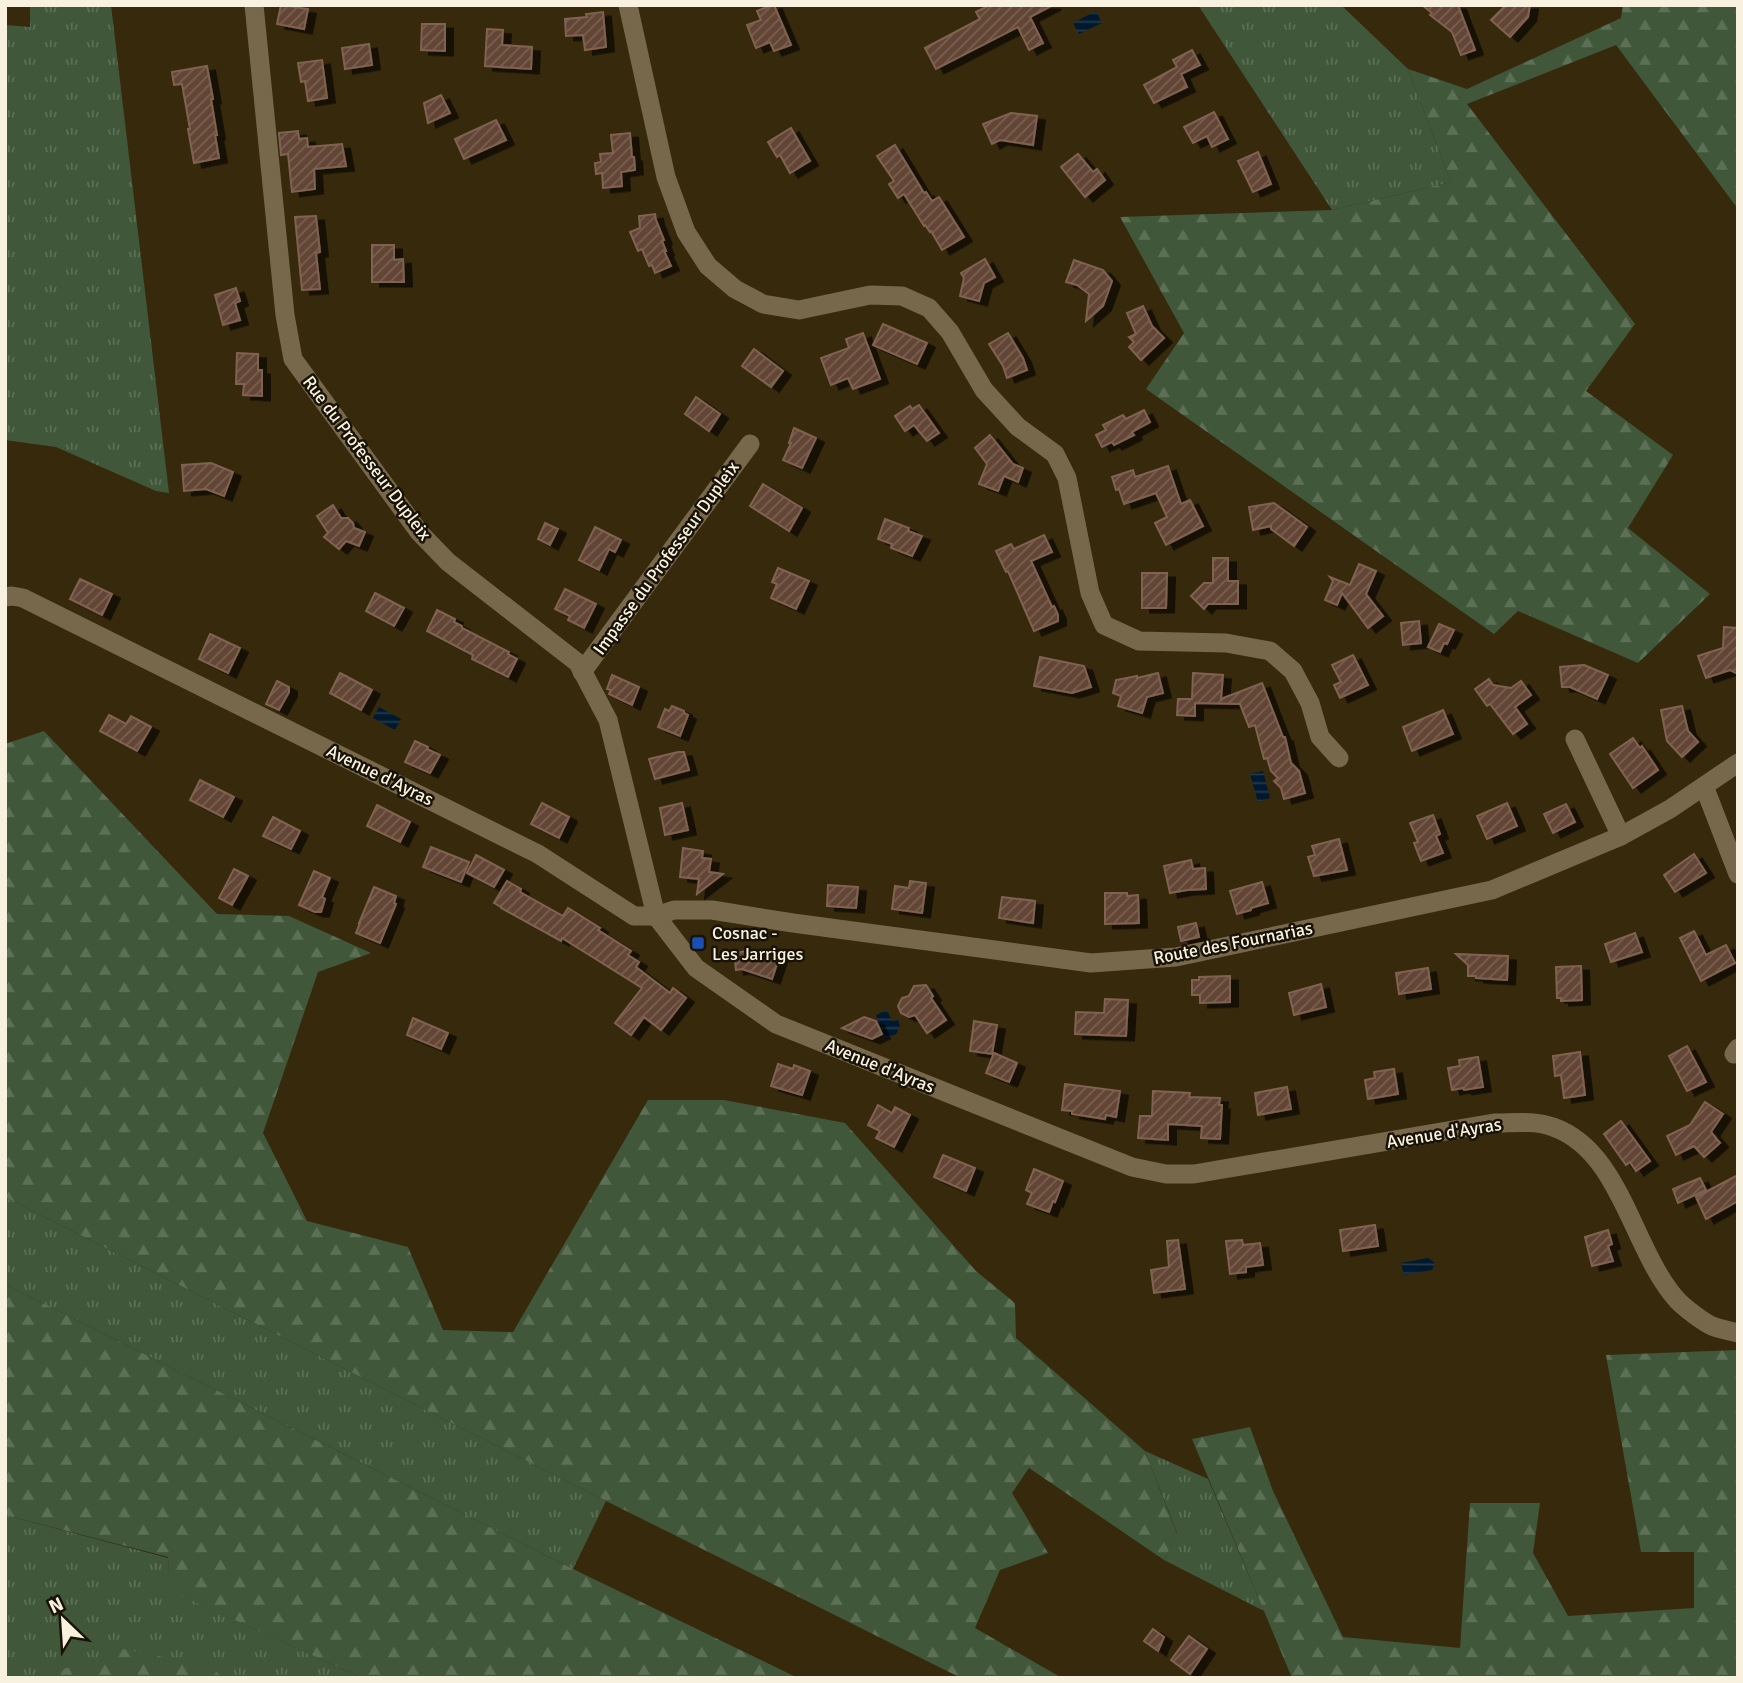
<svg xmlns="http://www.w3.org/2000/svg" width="1743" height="1683" font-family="Signika,sans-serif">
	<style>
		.grass { fill: url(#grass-tufts) }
		.forest { fill: url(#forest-firs) }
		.water { fill: url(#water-rules) }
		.building { fill: url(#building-hatch); stroke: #806251; stroke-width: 2; filter: url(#shadow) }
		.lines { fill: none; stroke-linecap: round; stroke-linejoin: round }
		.street { stroke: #77684b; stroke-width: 19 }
		.transit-dot { fill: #1a4fb4; stroke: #181207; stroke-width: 2.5 }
		.labels { text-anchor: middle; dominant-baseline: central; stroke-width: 5; stroke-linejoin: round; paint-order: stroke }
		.street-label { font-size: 18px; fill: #f9f1e0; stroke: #181207 }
		.poi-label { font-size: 18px; fill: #f9f1e0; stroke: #181207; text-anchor: start }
	</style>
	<defs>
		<pattern id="grass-tufts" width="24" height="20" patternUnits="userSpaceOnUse" patternTransform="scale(1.75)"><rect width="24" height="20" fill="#40573a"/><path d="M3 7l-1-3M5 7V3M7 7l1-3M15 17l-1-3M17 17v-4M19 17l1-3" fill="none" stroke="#5c7056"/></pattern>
		<pattern id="forest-firs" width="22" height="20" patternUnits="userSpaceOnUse" patternTransform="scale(1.75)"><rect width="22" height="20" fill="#40573a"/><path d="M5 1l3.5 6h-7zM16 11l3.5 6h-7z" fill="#5c7056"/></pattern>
		<pattern id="water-rules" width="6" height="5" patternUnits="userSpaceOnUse" patternTransform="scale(1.75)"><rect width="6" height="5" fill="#00192f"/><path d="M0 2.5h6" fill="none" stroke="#263b4d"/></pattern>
		<pattern id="building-hatch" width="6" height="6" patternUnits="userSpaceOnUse" patternTransform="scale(1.75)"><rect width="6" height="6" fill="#624535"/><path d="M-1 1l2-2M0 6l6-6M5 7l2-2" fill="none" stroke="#796052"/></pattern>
		<filter id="shadow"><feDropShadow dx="8" dy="4.5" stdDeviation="0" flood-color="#0009"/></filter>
	</defs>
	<rect width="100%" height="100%" fill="#36290c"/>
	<!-- grass -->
	<g class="grass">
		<path d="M30,5H111L169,493L156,491L56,447L5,440V25L30,27Z"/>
		<path d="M1198,5H1341L1408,69L1451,182L1332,210Z"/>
		<path d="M5,1197L606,1501L573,1569L5,1284Z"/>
		<path d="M1145,1451L1208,1479L1264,1611L1164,1560L1177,1533Z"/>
		<path d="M5,1515L168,1558L170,1590L362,1678H5Z"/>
	</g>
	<!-- forest -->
	<g class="forest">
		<path d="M1623,5H1738V209L1616,45L1467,104L1635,324L1586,391L1673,455L1628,528L1710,594L1638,663L1518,611L1494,634L1146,389L1184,333L1120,217L1332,210L1451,182L1408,69L1467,89L1621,18Z"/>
		<path d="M44,731L217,914L289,916L371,953L318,972L263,1133L307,1221L408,1247L443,1330L513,1332L648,1100H724L845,1123L976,1271L1015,1303L1016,1338L1145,1451L1177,1534L1164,1560L1029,1468L1012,1493L1048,1553L1000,1570L975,1628L1062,1678H961L606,1501L5,1197V744Z"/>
		<path d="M5,1284L573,1569L798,1678H362L169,1590L168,1557L5,1515Z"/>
		<path d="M1738,1350V1678H1292L1192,1439L1250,1427L1273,1491L1343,1637L1460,1648L1470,1503H1540L1533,1553L1568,1616L1694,1608V1552H1641L1606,1355Z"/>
		<path d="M124,1649L211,1667L223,1678H5V1676H43Z"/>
	</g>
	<!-- water -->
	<g class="water">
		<path d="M1096,11L1102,23L1079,34L1073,23Z"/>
		<path d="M379,707L401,719L395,730L373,718Z"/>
		<path d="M1263,771L1270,798L1258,802L1250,774Z"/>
		<path d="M887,1010L892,1021L898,1020L900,1026L896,1034L885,1039L876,1015Z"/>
		<path d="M1428,1258L1435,1263L1432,1270L1404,1275L1401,1263Z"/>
	</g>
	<!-- building -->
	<g class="building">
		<path d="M281,5L308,9L304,29L277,24Z"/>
		<path d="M772,5H774L791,45L774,51L770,42L756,48L747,25L761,20L757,11Z"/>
		<path d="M990,5H1053L1030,17L1043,43L1029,50L1018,27L936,69L925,48L980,19L976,12Z"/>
		<path d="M1422,5H1458L1475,50L1461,55L1452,32L1430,15L1432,13Z"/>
		<path d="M1506,5H1530L1528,17L1510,37L1491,20Z"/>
		<path d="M603,12L606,47L585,50L583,35L566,36L565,19L587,17L586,14Z"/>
		<path d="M422,24H445V51L421,50Z"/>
		<path d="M487,29L503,30L502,45L532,47L531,69L485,66Z"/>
		<path d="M369,44L372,65L345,69L342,48Z"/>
		<path d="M1192,50L1200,65L1181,74L1187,87L1154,103L1144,85L1177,67L1173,60Z"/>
		<path d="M322,60L327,98L308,101L305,81L301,82L298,63Z"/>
		<path d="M207,66L213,99H211L217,135H215L219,158L194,163L188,129H190L182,84L174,85L172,72Z"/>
		<path d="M441,95L450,113L428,123L424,103Z"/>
		<path d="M1214,112L1228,139L1212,147L1207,136L1193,143L1184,127Z"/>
		<path d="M1011,113L1037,116L1033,145L1000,140L992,144L983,124Z"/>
		<path d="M496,120L506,140L464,159L455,139Z"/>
		<path d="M791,128L810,161L790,173L780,155L777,157L768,142Z"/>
		<path d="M298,131L299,139L307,138L308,147L342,144L346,166L314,169L315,189L292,192L288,154L281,155L279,133Z"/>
		<path d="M630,133L632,157H634L635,170L621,172L622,186L603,188L602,173L596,174L595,163L601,162L600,154L613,153L611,135Z"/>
		<path d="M895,145L924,193L926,192L932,201L939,197L964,237L942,250L931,231L930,232L925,225L924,226L904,194L898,198L889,184L894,181L877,156Z"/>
		<path d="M1258,152L1271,184L1253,192L1238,161Z"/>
		<path d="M1078,154L1093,172L1097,169L1105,180L1085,197L1061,167Z"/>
		<path d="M655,214L656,220L664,240L662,241L666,251H664L671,266L655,273L652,265L649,266L642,249L638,251L630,232L640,228L639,216Z"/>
		<path d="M316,216L320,252L316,253L320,289L302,290L295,217Z"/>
		<path d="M372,245H394V260L403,259L404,282H372Z"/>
		<path d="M985,259L995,277L984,283L979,301L960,296L964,278L961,273Z"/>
		<path d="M1074,260L1103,270L1112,281L1103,306L1086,321L1089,294L1077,285L1066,282Z"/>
		<path d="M236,288L240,301L235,303L240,320L223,325L215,295Z"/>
		<path d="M1143,306L1152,326L1164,338L1141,360L1129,347L1134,342L1129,337L1136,334L1127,313Z"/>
		<path d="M883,324L927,343L917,364L873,345Z"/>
		<path d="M863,333L880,379L853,389L848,378L831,385L821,358L849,348L846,339Z"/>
		<path d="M1008,333L1023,358L1027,370L1007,378L1003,366L989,344Z"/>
		<path d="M754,349L783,371L771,387L742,366Z"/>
		<path d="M237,353L258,354V370H262V396L243,395L244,384H236Z"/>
		<path d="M696,397L720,414L709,431L685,414Z"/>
		<path d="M919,405L939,433L927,441L914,425L905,431L895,416L910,406L912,409Z"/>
		<path d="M1144,410L1150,422L1132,432L1134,435L1114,445L1112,442L1102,447L1096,435L1106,430L1103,425L1123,415L1126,419Z"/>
		<path d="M794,428L816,438L802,468L783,460L791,443H789Z"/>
		<path d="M990,435L1013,464L1023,468L1018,482L1004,476L998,491L979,484L987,464L975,448Z"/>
		<path d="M211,463L233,472L224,496L206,489L184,491L182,465Z"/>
		<path d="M1168,466L1181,504L1190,500L1203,526L1166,545L1155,523L1167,517L1156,493L1124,504L1119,489L1116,490L1112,477L1133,470L1135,477Z"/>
		<path d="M763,484L802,508L789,531L750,506Z"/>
		<path d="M1274,503L1307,527L1294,546L1271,529V526L1253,530L1249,507Z"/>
		<path d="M333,505L341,518H348L353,523L354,528L365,532L359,546L346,541L339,549L324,537L328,533L317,516Z"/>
		<path d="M885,519L909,528L908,531L922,536L912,556L891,548L892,544L878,539Z"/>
		<path d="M545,523L558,529L550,545L538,539Z"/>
		<path d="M595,527L621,540L615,552L609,549L599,570L579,560Z"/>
		<path d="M1044,535L1052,552L1031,561L1052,607L1054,606L1058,615V621L1034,631L1008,571L1006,572L996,551L1011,544L1014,549Z"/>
		<path d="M1213,558H1228V581H1238V604H1208L1204,609L1191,596L1204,583H1213Z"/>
		<path d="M1359,564L1376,571L1366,594L1383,616L1368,628L1342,593L1337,605L1325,600L1333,581L1330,577L1350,585Z"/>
		<path d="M778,568L809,581L796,609L771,598L777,584L772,582Z"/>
		<path d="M1142,573H1167L1166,608H1142Z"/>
		<path d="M80,579L112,594L102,615L70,599Z"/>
		<path d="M565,589L596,604L584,628L568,620L570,616L555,609Z"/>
		<path d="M375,593L404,608L394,626L366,611Z"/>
		<path d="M437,610L455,619L454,622L462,626V628L509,652L508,654L517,659L508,677L472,659L473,655L427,631Z"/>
		<path d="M1419,621L1421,643L1403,645L1401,623Z"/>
		<path d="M1439,624L1454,630L1447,644L1444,643L1440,652L1428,647Z"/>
		<path d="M1724,627L1738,628V674L1730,670L1706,678L1698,656L1723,648Z"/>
		<path d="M210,634L240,648L228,673L199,659Z"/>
		<path d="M1353,655L1368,685L1340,698L1334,685L1341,682L1332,665Z"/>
		<path d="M1040,657L1084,666L1091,687L1072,693L1034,686Z"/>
		<path d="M1584,665L1608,675L1597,699L1570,687H1562L1560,667Z"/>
		<path d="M340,673L372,690L361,710L330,693Z"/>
		<path d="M1158,673L1163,693L1147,697L1142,713L1118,706L1121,696L1113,693L1116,680L1137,676V678Z"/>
		<path d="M1193,673L1223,675L1221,699L1262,683L1283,737H1285L1291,763L1299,771L1305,793L1284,799L1281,788L1274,781L1278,778L1271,771L1267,758L1264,759L1255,725L1249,727L1240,704L1195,703V716L1177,715L1178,699H1192Z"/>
		<path d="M612,675L639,687L632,705L609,694L611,690L607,689Z"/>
		<path d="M1489,679L1493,685L1511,688L1521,681L1531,695L1515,707L1527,724L1513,734L1490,704L1487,706L1475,689Z"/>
		<path d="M277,681L289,687V692L279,710L266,704Z"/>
		<path d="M672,706L684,711V713L688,715L680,736L658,727L665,709L669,711Z"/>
		<path d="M1682,706L1688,731L1698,742L1682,757L1667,741L1661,710Z"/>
		<path d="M1443,710L1453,734L1412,751L1403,727Z"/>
		<path d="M109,715L126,724L131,716L151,727L137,751L100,731Z"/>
		<path d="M1633,738L1640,748L1642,746L1658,770L1633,788L1610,754Z"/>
		<path d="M415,741L428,747L427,749L440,755L430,773L405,762Z"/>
		<path d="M678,752H684L689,770L655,779L649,759Z"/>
		<path d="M200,780L234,797L223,817L190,800Z"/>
		<path d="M542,803L569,817L559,838L531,824Z"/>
		<path d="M682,803L688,830L665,835L660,808Z"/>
		<path d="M1507,803L1517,826L1487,839L1477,816Z"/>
		<path d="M1566,804L1575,822L1553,833L1544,814Z"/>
		<path d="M377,805L410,822L400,842L367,826Z"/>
		<path d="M1433,815L1440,834L1436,836L1443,853L1421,861L1414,843L1418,842L1410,823Z"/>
		<path d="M273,817L300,831L291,849L263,836Z"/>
		<path d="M1339,839L1347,870L1314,876L1308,857L1315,855L1312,846Z"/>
		<path d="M431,847L469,862L461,882L423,867Z"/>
		<path d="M683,848L703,851L702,858L711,859L709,872L723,874L697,894L699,879L680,877Z"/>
		<path d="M1694,854L1706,873L1675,892L1664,875Z"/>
		<path d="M476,855L504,870L494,887L467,873Z"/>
		<path d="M1191,860L1193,869L1205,868L1206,889L1187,890L1170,893L1164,866Z"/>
		<path d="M234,869L248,876L232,905L219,898Z"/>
		<path d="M314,871L330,878L322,897L325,899L321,912H315L299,905Z"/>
		<path d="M507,881L521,889L520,892L563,916L568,908L600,928L598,930L631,951L628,955L639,962L636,967L670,993L673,988L686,998L661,1030L644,1017L631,1035L615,1023L642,988L562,938L561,941L501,908V907L494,903Z"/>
		<path d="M910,881L926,883L922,913L892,909L895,886L909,888Z"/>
		<path d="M1262,882L1268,903L1251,908V910L1237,914L1230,891Z"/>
		<path d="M828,885L858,887L856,908L827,906Z"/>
		<path d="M374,887L396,896L394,903L396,904L380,943L356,933L360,923H359Z"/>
		<path d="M1105,893H1127V896L1138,895L1139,923L1105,924Z"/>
		<path d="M1002,897L1035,901L1033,923L999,918Z"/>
		<path d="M1196,923L1199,937L1181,941L1178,927Z"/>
		<path d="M1694,931L1706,955L1726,945L1735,963L1701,981L1680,938Z"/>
		<path d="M1635,933L1642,952L1611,962L1605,944Z"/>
		<path d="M754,950L779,958L772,979L742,969L736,970L734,953Z"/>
		<path d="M1456,954L1508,956L1507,980L1476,978V976H1468V965Z"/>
		<path d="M1581,966L1582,1000L1561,1001V998H1557L1556,967Z"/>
		<path d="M1428,968L1431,989L1399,994L1396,973Z"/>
		<path d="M1230,976V1002L1200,1003V995H1192V980H1199V977Z"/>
		<path d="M1321,984L1326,1007L1294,1015L1289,993Z"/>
		<path d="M926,985L933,996L931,998L946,1020L927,1033L915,1015L909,1017L901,1013L898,1006L902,998L909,996L914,986Z"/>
		<path d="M1105,999L1128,1000L1126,1036L1075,1034L1076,1012L1104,1013Z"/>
		<path d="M864,1017L876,1021L882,1034L872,1039L842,1028Z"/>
		<path d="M413,1018L448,1033L441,1049L407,1035Z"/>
		<path d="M974,1021L997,1025L992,1054L970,1051Z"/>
		<path d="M1687,1046L1706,1082L1687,1091L1669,1056Z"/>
		<path d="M1580,1052L1585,1095L1564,1098L1561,1075L1555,1076L1553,1056Z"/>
		<path d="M994,1053L1017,1063L1009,1082L986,1073Z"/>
		<path d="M1478,1057L1483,1087L1464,1090L1463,1088L1452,1090L1448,1068L1460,1066L1459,1060Z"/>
		<path d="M778,1064L793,1069L794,1065L810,1071L802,1095L771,1086Z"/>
		<path d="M1394,1069L1398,1094L1368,1099L1365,1080L1375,1078L1374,1072Z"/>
		<path d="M1065,1084L1120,1091L1116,1117L1106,1115L1105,1119L1072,1114V1111L1062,1110Z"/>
		<path d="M1287,1087L1291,1109L1258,1115L1255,1093Z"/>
		<path d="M1153,1091L1190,1093L1189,1097L1220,1098L1219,1105H1222L1220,1139L1201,1138L1202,1126L1168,1124V1140L1138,1138L1140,1116H1152Z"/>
		<path d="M1705,1102L1723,1114L1711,1132L1720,1143L1704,1157L1694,1146L1676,1155L1667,1136L1690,1125Z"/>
		<path d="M878,1105L892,1113L895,1107L910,1115L894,1147L876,1138L880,1131L868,1125Z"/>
		<path d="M1621,1121L1650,1161L1636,1171L1630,1162L1626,1165L1604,1134Z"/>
		<path d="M943,1155L975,1168L966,1191L934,1177Z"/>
		<path d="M1034,1169L1063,1181L1055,1202L1053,1201L1049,1212L1027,1204L1032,1193L1026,1190Z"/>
		<path d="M1738,1175V1201L1706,1219L1696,1197Z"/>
		<path d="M1700,1178L1706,1190L1678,1203L1673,1189Z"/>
		<path d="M1375,1225L1378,1246L1343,1251L1340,1230Z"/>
		<path d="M1608,1230L1612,1244L1608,1246L1613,1261L1592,1266L1585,1237Z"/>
		<path d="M1178,1240L1185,1289L1154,1293L1151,1270L1169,1267L1167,1241Z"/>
		<path d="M1242,1240L1243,1245L1260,1243L1263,1265L1246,1267V1272L1230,1274L1226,1241Z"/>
		<path d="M1153,1629L1164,1637L1158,1651L1144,1641Z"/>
		<path d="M1189,1636L1207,1649L1190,1674L1171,1660Z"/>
	</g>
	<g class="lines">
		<!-- street -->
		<g class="street">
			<path d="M254,5L285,315L293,359L419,532L448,562L578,663L608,720L656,916L696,968L776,1024L1132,1167L1166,1174H1194L1494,1123C1513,1123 1535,1120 1553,1127C1622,1151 1632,1251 1678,1301C1685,1308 1703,1322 1712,1326C1720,1329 1729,1331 1738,1333"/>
			<path d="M628,5L666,177L686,232L708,266L735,289L763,304L799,310L870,295L902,296L929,308L950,332L984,390L1018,427L1055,454L1067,478L1090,593L1104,625L1139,641L1226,643L1270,651L1293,671L1310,703L1320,737L1339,758"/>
			<path d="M5,597L12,596L23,598L538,854L634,916H656L674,910H712L793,923L1091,963L1176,957L1492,890L1621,836L1670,809L1738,763"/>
			<path d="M582,672L750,444"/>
			<path d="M1575,739L1621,836"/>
			<path d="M1704,786L1738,874"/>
			<path d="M1734,1054L1738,1048"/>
		</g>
	</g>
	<!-- markers -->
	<rect class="transit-dot" x="691" y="936" width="14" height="14" rx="3.5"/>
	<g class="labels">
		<!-- street labels -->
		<g class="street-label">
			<text transform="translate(367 458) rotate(53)">Rue du Professeur Dupleix</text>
			<text transform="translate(666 558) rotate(-54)">Impasse du Professeur Dupleix</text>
			<text transform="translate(380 775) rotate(26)">Avenue d'Ayras</text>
			<text transform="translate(1233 943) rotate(-11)">Route des Fournarias</text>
			<text transform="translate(880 1066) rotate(22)">Avenue d'Ayras</text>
			<text transform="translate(1444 1133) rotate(-9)">Avenue d'Ayras</text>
		</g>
		<!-- poi labels -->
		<g class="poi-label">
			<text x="712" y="933">Cosnac -<tspan x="712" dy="21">Les Jarriges</tspan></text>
		</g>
	</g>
	<!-- border -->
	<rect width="1743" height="1683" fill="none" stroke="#f9f1e0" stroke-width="14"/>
	<!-- north arrow -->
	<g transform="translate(63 1620) rotate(335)" stroke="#181207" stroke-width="5" paint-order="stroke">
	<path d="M0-5L12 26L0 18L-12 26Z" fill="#f9f1e0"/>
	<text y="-10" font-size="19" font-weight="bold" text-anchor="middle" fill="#f9f1e0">N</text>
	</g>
</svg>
